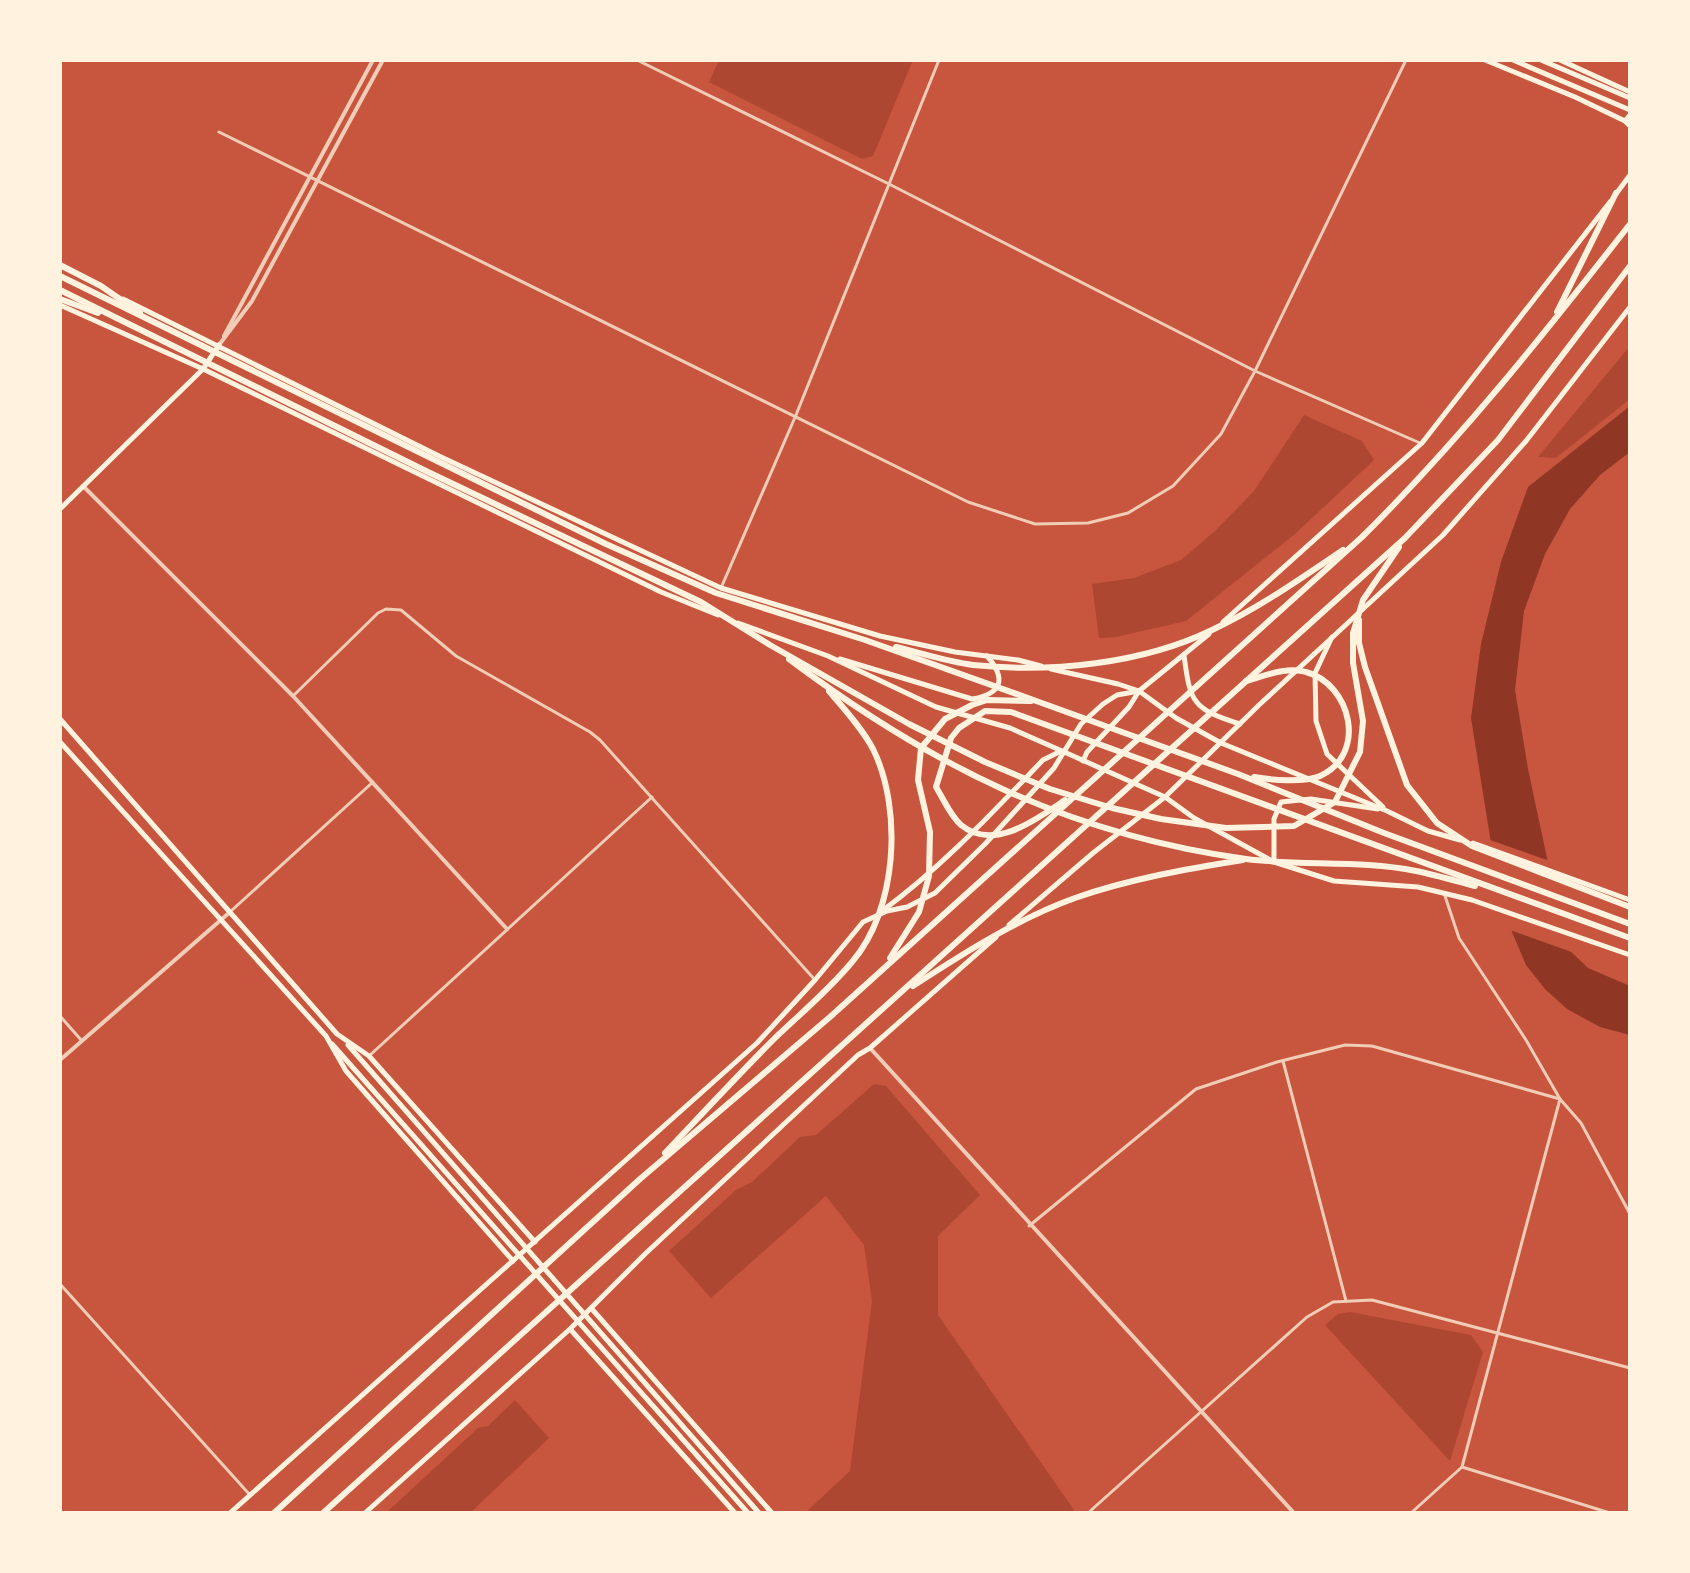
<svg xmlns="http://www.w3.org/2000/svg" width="1690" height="1573" font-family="Signika,sans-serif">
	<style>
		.green { fill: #ae4732 }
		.water { fill: #8f3625 }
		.pier { fill: #c8553d }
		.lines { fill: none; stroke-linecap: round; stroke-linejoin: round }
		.minor { stroke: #f1ccb7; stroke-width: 3 }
		.tertiary { stroke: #f1ccb7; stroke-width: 4 }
		.secondary { stroke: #fff3e0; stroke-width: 5 }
		.primary { stroke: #fff3e0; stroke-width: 5 }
		.trunk { stroke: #fff3e0; stroke-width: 6 }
	</style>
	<rect width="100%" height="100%" fill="#c8553d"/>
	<!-- green -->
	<g class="green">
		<path d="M719,60H913L873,156L862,159L709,82Z"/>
		<path d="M1630,346V399L1556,458L1538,457Z"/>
		<path d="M1304,415L1362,441L1374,460L1295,534L1186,621L1116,637L1099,638L1092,584L1134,578L1181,560L1216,530L1254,491Z"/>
		<path d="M874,1084L886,1086L980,1195L938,1236V1315L1074,1510L1071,1513H805L850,1471L872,1301L864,1245L826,1196L711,1298L669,1251L736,1190L752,1182L800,1137L816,1135Z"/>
		<path d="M1350,1312L1471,1335L1483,1352L1450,1461L1325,1325L1338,1314Z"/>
		<path d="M515,1400L549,1438L470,1513H386L478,1428L488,1426Z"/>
	</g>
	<!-- water -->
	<path class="water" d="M1630,406V452L1600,475L1570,509L1545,554L1524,611L1515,690L1528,769L1566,947L1588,968L1630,986V1035L1600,1027L1567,1009L1545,989L1526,965L1512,932L1490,837L1471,718L1481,644L1501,562L1528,487Z"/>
	<!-- pier -->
	<path class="pier" d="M1487,839L1550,861L1570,945L1580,955L1507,929Z"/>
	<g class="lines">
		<!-- minor -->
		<g class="minor">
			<path d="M637,60L889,184L1255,371L1420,443"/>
			<path d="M219,132L968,502L1035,524L1088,523L1128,513L1173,486L1221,434L1255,371L1406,60"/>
			<path d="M721,588L796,415L939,60"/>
			<path d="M293,696L378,613L386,609L401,610L456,656L590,732L600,740L815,980"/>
			<path d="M231,911L373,782"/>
			<path d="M60,1016L82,1041"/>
			<path d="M369,1056L652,797"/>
			<path d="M1283,1061L1346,1301"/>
			<path d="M1029,1226L1196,1089L1277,1062L1345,1045L1372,1046L1560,1099L1581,1123L1630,1214"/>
			<path d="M60,1284L250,1495"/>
			<path d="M1462,1467L1610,1513"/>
			<path d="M1088,1513L1307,1317L1333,1302L1372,1300L1630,1368"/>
			<path d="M1411,1513L1462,1467L1560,1099L1526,1040L1459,938L1444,893"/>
		</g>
		<!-- tertiary -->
		<g class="tertiary">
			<path d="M224,336L373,60"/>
			<path d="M219,345L252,301L383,60"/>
			<path d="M83,486L293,696L507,929"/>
			<path d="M870,1048L1294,1513"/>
			<path d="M60,1060L230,912"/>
		</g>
		<!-- secondary -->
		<g class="secondary">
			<path d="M1485,60L1575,97L1625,121L1630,126"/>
			<path d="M1560,60L1630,92"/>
			<path d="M1625,121L1630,115"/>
			<path d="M1616,194L1630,175"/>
			<path d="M60,509L203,369L219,345"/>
			<path d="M1223,622L1422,443L1610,202"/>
			<path d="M1184,655C1190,702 1192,709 1240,724"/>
			<path d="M1083,761L1087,752L1129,707L1139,691L1209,634"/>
			<path d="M882,911C942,867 991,814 1043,760L1061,751"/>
			<path d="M1009,925L1093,853L1165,797L1259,705L1443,535L1526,441L1630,307"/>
			<path d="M230,1513L757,1043L815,980L863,922L887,911L907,907L935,893L986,843L1054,768L1081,724L1103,704L1117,695L1139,691"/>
			<path d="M365,1513L570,1329L645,1254L858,1055L870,1048L996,937"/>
		</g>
		<!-- primary -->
		<g class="primary">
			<path d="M1513,60L1630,110"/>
			<path d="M1541,60L1630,98"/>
			<path d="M123,299L439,456L721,588L880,636L955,652L1018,660L1041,666"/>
			<path d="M60,305L203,369L661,592L718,615"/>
			<path d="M738,623L828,656L936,707L1010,728L1062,751L1165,797L1194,818L1274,862L1334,881L1418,887L1472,900L1630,955"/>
			<path d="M1332,637L1315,673L1316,721L1327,754L1383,807"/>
			<path d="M840,659L972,699C1002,694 1007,679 987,656"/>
			<path d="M1051,669L1118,684L1139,691L1176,718L1221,743L1387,811L1428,831L1460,840"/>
			<path d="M60,719L337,1034L369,1056L535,1242"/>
			<path d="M60,742L326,1036L346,1071L513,1261"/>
			<path d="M1473,843L1630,900"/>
			<path d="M1274,862V819L1281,802L1311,799L1378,809"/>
			<path d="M332,1044L748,1513"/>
			<path d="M348,1045L759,1513"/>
			<path d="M591,1308L772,1513"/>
			<path d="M570,1329L735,1513"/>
		</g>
		<!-- trunk -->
		<g class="trunk">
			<path d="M60,265L101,286L140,313"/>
			<path d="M60,276L606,544L716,593L865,640L1039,702L1238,774L1384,833L1630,924"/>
			<path d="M60,290L428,472L701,602L770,645L909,724L985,762L1050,789L1112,808L1161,819L1226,828L1294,826L1335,802L1360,752L1363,721L1353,663V633L1363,600L1399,547"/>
			<path d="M60,299L98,313"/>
			<path d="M1557,312L1616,193"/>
			<path d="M1359,620V643L1365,667L1407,785L1437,823L1472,846L1630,907"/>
			<path d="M896,647C921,653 948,662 973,665C1051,673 1142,664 1212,630C1259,608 1300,579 1343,550"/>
			<path d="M789,659C930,765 1069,835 1246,859C1303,866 1361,860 1416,871C1436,875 1456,881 1475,886"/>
			<path d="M1246,681C1264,676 1287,666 1306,672C1351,684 1368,754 1320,776C1303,783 1272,780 1254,777"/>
			<path d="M1065,800C1037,819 994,852 961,825C950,815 944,800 936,787L951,738L959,728L985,711L1011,712L1630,938"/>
			<path d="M890,958L919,912L929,876L930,832L918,780L921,748L945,719L972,705L987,700L1031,701"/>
			<path d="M913,986C964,953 1017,919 1075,898C1129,879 1186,869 1243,860"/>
			<path d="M665,1153C701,1115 737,1076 774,1039C800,1014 829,990 852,962C897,910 903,810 873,749C862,728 844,709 829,691"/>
			<path d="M274,1513L640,1179L830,1017L1362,537C1460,440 1545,333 1630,224"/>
			<path d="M323,1513L1405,538L1498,440L1630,266"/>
		</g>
	</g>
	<!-- border -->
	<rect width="1690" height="1573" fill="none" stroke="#fff3e0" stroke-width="124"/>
</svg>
